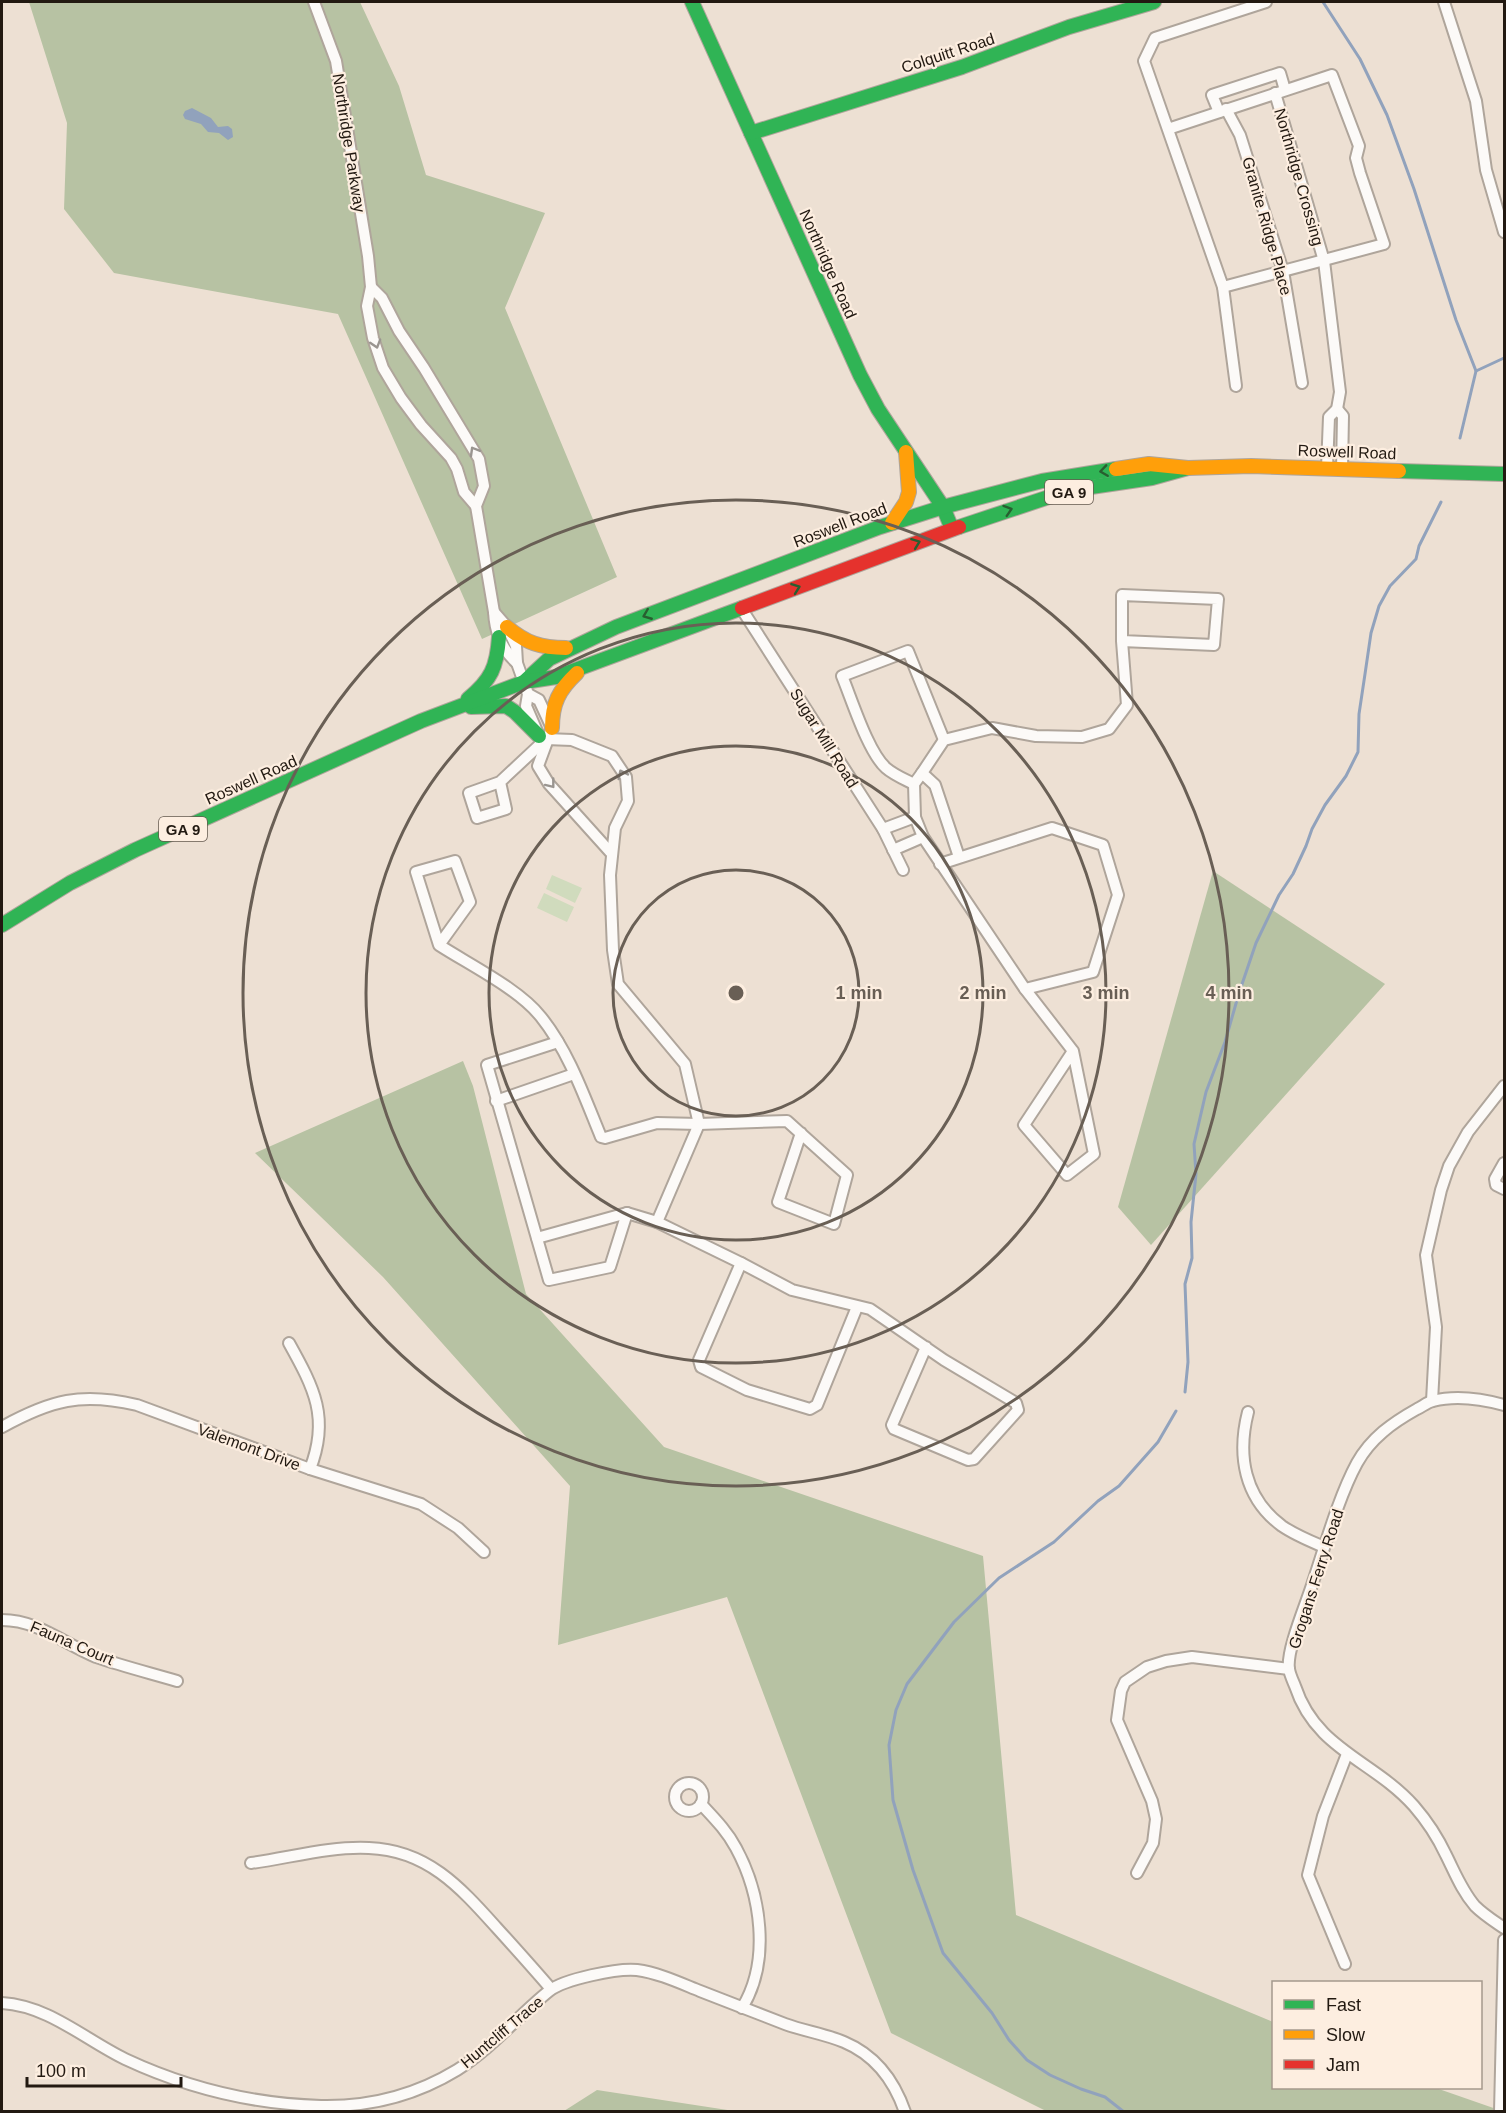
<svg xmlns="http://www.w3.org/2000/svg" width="1506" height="2113" font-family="Helvetica,sans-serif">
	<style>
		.green { fill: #d0dbbd }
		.forest { fill: #b7c2a3 }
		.water { fill: #91a2bc }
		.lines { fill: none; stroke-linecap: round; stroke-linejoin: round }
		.stream { stroke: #91a2bc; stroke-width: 3 }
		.street-casing { stroke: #afa59b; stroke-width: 14 }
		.fast-casing { stroke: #afa59b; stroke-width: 16 }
		.slow-casing { stroke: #afa59b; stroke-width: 16 }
		.jam-casing { stroke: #afa59b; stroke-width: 16 }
		.street { stroke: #fcfaf8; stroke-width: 10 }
		.fast { stroke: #30b455; stroke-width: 14 }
		.slow { stroke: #ff9f0a; stroke-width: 14 }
		.jam { stroke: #e5322d; stroke-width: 14 }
		.oneway { stroke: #9a9590 }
		.oneway2 { stroke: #285f30 }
		.ring { fill: none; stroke: #695f55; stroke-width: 3 }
		.labels { text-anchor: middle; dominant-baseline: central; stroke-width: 4.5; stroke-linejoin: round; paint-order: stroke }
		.shield { fill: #fdeee0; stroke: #64594f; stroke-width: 1.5 }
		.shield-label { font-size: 15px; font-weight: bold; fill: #221911 }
		.street-label { font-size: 16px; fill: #221911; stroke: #fdeee0 }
		.centre { fill: #695f55; stroke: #fdeee0; stroke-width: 3 }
		.ring-label { font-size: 18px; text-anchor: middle; font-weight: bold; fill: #695f55; stroke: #fdeee0; stroke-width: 4.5; stroke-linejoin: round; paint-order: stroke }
	</style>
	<rect width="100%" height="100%" fill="#ede0d3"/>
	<!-- green -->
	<g class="green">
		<path d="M552,875L582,888L575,903L546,889Z"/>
		<path d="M544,893L574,907L567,922L537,908Z"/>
	</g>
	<!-- forest -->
	<g class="forest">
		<path d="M29,2H360L399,86L426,175L545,213L505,308L617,577L482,639L338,314L114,273L64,209L67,123Z"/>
		<path d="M1213,871L1385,984L1151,1245L1118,1207Z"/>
		<path d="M463,1061L473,1086L526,1294L664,1447L983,1556L1016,1915L1273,2022L1274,2088H1436L1502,2111H1046L891,2033L727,1597L558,1645L570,1486L383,1277L255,1153Z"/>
		<path d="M597,2090L734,2111H564Z"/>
	</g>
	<!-- water -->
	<path class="water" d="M192,108L211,118L218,127L228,126L232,129L233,137L228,140L219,133L208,132L201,124L185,119L183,115L185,111Z"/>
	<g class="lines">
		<!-- stream -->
		<g class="stream">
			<path d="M1323,2L1360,59L1387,115L1414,189L1456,320L1476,371L1460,438"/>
			<path d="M1476,371L1504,358"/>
			<path d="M1185,1392L1188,1362L1185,1284L1192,1258L1191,1222L1196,1174L1194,1144L1206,1092L1225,1042L1239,993L1256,943L1279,895L1293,874L1306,846L1312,829L1325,805L1346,776L1358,752L1359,714L1365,674L1371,633L1379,606L1390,586L1416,559L1419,546L1441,502"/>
			<path d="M1124,2112L1105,2097L1081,2089L1050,2075L1027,2060L1009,2040L992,2013L943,1953L913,1870L893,1800L889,1745L896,1710L907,1684L954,1622L999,1578L1054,1542L1098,1501L1119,1486L1158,1442L1176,1411"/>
		</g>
		<!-- street casing -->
		<g class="street-casing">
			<g id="street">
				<path d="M314,2L336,61L368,256L371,287L367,306L373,338L383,368L401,398L421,425L451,458L457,469L464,492L476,506"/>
				<path d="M1444,2L1476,101L1486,170L1504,232"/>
				<path d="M1275,93L1324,261L1340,392L1337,409L1329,417L1327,468"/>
				<path d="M1226,109L1240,135L1283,271L1302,383"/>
				<path d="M1219,112L1212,95L1280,73L1285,90"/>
				<path d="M1168,129L1332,75L1359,146L1356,158L1360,173L1384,244L1223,287L1144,61L1155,38L1266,2"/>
				<path d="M371,287L382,298L399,331L424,368L479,459L484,486L476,506L494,612C495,632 502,650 517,663"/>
				<path d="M1223,287L1236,386"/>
				<path d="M1337,409L1343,416L1342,469"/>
				<path d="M741,608L883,829L903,870"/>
				<path d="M494,612L507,627L516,646L517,663L528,694L526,706L539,736L546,739L572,740L612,756L626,777L628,801L615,828L610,875L613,950L618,984L685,1064L699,1124L657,1222"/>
				<path d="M528,694L539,700L552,728L538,766L549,784L612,854"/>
				<path d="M922,773L914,784L915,817L923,837L1025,989L1073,1051L1094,1154L1067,1175L1024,1125L1073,1051"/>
				<path d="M500,782L469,793L477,818L506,809L500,782L546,739"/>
				<path d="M914,784C904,779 894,775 886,768C868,752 852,700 842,676L908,651L944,740"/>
				<path d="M883,829L915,817"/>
				<path d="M893,850L923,837"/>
				<path d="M959,857L935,785L922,773L944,740L992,728L1036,736L1082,737L1109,729L1127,705L1122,641V595L1218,599L1214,645L1122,641"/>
				<path d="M940,864L1052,828L1103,845L1118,895L1093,972L1025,989"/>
				<path d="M439,945L470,902L455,861L416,872L439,945C470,965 519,989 541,1017C569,1052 584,1096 601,1137L605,1138L657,1123L699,1124L787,1121L847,1175L834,1224L778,1202L801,1133"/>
				<path d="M558,1042L487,1065L549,1280L610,1267L627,1213"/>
				<path d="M496,1101L574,1074"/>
				<path d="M1504,1163L1495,1179L1496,1185L1504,1189"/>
				<path d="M537,1238L627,1213L657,1222L741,1263L792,1290L870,1309L944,1360L1016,1403L1018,1410L974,1459L968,1460L894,1429L892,1425L926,1347"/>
				<path d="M741,1263L699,1360L701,1367L747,1390L810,1409L817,1405L857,1307"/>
				<path d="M289,1343C314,1388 330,1418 310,1469"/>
				<path d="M1432,1401L1436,1327L1426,1255L1441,1190L1449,1166L1468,1132L1504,1086"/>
				<path d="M1504,1405C1482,1399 1456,1395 1433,1401C1427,1402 1422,1407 1417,1409C1392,1423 1371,1438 1357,1463C1339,1496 1325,1546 1313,1582C1307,1602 1286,1650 1289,1669C1290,1675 1293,1681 1295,1686C1316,1750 1373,1760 1414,1806C1427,1821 1438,1838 1446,1855C1455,1873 1462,1891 1475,1906C1484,1915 1494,1921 1504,1928"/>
				<path d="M1248,1412C1237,1455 1244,1498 1282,1526C1295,1535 1310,1541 1324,1547"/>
				<path d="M2,1427C51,1400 81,1392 137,1405L310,1469L421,1504L458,1528L484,1552"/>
				<path d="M2,1620C38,1620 64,1644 96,1657C122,1666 150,1673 177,1681"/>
				<circle cx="689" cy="1797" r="14"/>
				<path d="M701,1804C714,1818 727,1831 736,1848C761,1894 771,1961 742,2008"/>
				<path d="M251,1863C289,1858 330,1846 369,1848C427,1850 460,1887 496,1927C515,1948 533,1968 551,1989"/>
				<path d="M1137,1873L1153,1843L1156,1819L1152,1801L1117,1720L1121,1691L1125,1682L1147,1667L1166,1661L1192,1657L1289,1669"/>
				<path d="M1345,1964L1308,1875L1323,1816L1347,1754"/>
				<path d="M2,2003C49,2006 84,2039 125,2059C187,2088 253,2104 321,2106C369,2107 416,2095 457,2070C492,2048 518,2016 549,1991C564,1979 618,1968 637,1970C659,1973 680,1983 700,1991C728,2002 757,2013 785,2024C804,2031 825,2034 844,2042C875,2055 894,2080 905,2112"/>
				<path d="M1500,2112L1504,1940"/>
			</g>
		</g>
		<!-- fast casing -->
		<g class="fast-casing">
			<g id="fast">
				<path d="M692,2L860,375L878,409L943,507L952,529"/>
				<path d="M751,133L962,67L1069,27L1154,2"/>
				<path d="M1399,471L1504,474"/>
				<path d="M959,527L1049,497L1084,488L1152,478L1188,468"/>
				<path d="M524,682L549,659L616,627L880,527L943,507L1042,481L1116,469"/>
				<path d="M468,699C491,680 497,667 499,637"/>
				<path d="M471,707L506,706L515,712L539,736"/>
				<path d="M2,925L70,883L135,850L421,721L524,682L556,677L742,608"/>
			</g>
		</g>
		<!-- slow casing -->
		<g class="slow-casing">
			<g id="slow">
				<path d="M1116,469L1149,464L1188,468L1251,466L1399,471"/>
				<path d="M892,523L906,502L909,492L906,452"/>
				<path d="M507,627C526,643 541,648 566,648"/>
				<path d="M552,728C552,703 559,690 577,673"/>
			</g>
		</g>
		<!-- jam casing -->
		<g class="jam-casing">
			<path id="jam" d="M742,608L959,527"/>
		</g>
		<!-- street -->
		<use href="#street" class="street"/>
		<!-- fast -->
		<use href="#fast" class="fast"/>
		<!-- slow -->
		<use href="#slow" class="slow"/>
		<!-- jam -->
		<use href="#jam" class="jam"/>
	</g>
	<!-- one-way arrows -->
	<defs><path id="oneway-chevron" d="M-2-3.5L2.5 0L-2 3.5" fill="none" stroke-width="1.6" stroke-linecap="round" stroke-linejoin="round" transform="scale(1.5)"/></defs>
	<g class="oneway">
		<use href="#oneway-chevron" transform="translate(376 344) rotate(73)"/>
		<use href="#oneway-chevron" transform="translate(474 451) rotate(-120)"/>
		<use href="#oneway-chevron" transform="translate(622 774) rotate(-116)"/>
		<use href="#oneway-chevron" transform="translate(551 784) rotate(52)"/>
	</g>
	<g class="oneway2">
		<use href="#oneway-chevron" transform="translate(1104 471) rotate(172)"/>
		<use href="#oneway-chevron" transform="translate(1008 510) rotate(-18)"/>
		<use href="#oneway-chevron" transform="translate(916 543) rotate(-21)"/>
		<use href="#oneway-chevron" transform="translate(796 588) rotate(-20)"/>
		<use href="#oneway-chevron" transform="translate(647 615) rotate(158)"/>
	</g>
	<!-- distance rings -->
	<g class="ring">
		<circle cx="736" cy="993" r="123"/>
		<circle cx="736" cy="993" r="247"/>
		<circle cx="736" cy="993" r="370"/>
		<circle cx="736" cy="993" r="493"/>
	</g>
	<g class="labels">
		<!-- shield labels -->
		<g class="shield">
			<rect x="1045" y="480" width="48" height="24" rx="4.5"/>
			<rect x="159" y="817" width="48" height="24" rx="4.5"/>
		</g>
		<g class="shield-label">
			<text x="1069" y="492">GA 9</text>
			<text x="183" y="829">GA 9</text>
		</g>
		<!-- street labels -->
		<g class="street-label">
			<text transform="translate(948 53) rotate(-18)">Colquitt Road</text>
			<text transform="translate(349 143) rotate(81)">Northridge Parkway</text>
			<text transform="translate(1299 177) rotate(74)">Northridge Crossing</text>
			<text transform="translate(1267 226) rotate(74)">Granite Ridge Place</text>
			<text transform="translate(828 264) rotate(66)">Northridge Road</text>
			<text transform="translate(1347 452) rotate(2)">Roswell Road</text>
			<text transform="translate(840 525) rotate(-21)">Roswell Road</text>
			<text transform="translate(824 738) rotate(58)">Sugar Mill Road</text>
			<text transform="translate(251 780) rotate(-24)">Roswell Road</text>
			<text transform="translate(249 1447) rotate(20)">Valemont Drive</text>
			<text transform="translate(1316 1579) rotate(-72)">Grogans Ferry Road</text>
			<text transform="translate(72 1643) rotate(23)">Fauna Court</text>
			<text transform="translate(502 2032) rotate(-40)">Huntcliff Trace</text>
		</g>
	</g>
	<circle cx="736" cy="993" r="9" class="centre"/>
	<g class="ring-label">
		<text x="859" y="999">1 min</text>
		<text x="983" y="999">2 min</text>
		<text x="1106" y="999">3 min</text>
		<text x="1229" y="999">4 min</text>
	</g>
	<!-- border -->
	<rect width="1506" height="2113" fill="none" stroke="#221911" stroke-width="6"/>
	<!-- legend -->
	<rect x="1272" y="1981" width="210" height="108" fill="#fdeee0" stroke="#a5998d" stroke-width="1.5"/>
	<rect x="1284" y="2000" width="30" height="9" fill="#30b455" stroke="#a5998d" stroke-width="1.5"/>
	<text x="1326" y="2011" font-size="18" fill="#221911">Fast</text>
	<rect x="1284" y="2030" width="30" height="9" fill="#ff9f0a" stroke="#a5998d" stroke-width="1.5"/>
	<text x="1326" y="2041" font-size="18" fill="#221911">Slow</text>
	<rect x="1284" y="2060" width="30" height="9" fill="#e5322d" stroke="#a5998d" stroke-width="1.5"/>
	<text x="1326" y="2071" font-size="18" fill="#221911">Jam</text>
	<!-- scale -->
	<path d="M27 2077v9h154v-9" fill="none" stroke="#221911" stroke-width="3"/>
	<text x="36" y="2077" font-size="18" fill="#221911" stroke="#fdeee0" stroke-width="4.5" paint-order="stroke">100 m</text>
</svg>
